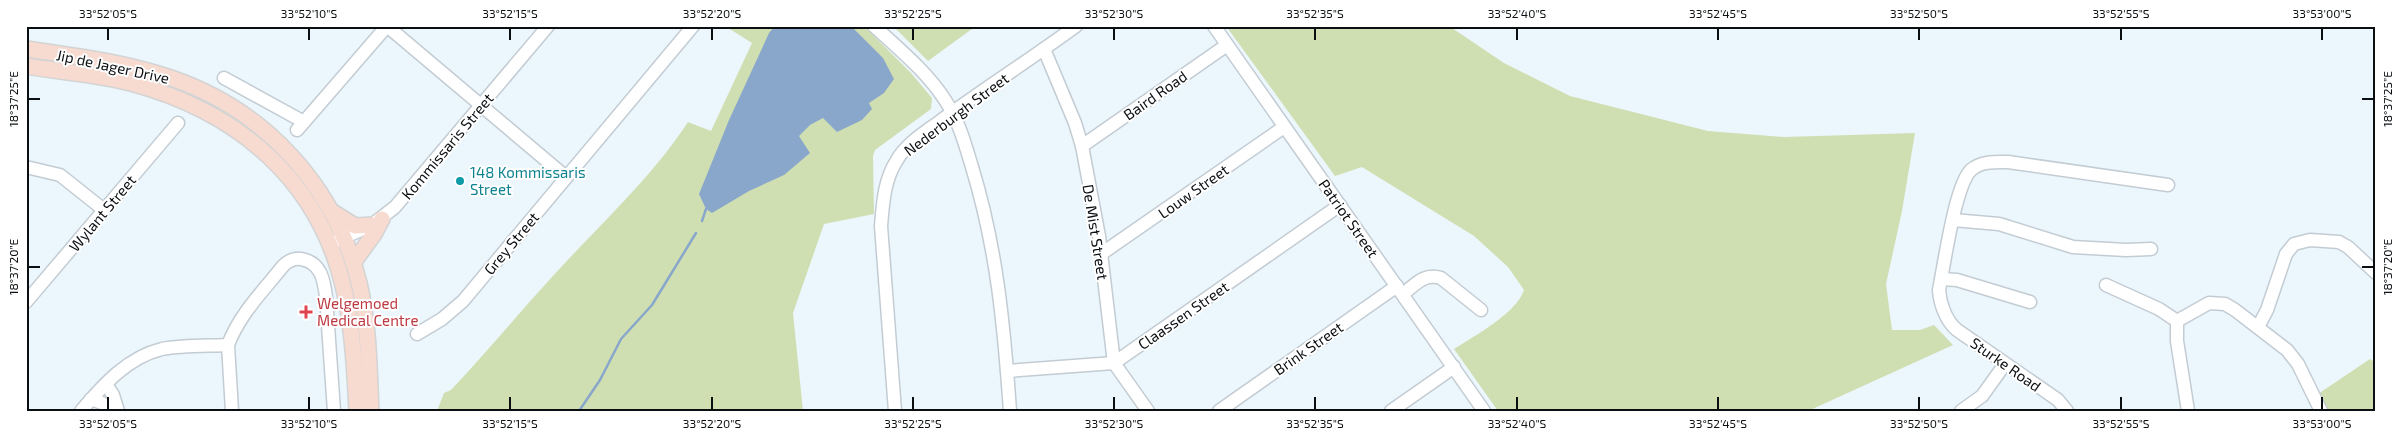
<svg xmlns="http://www.w3.org/2000/svg" width="2402" height="437" font-family="'Exo 2',sans-serif">
	<style>
		.green { fill: #d0dfb2 }
		.water { fill: #89a7cb }
		.lines { fill: none; stroke-linecap: round; stroke-linejoin: round }
		.stream { stroke: #89a7cb; stroke-width: 2.5 }
		.minor-casing { stroke: #c3ccd3; stroke-width: 15 }
		.major-casing { stroke: #d3d4d4; stroke-width: 18 }
		.minor { stroke: #fff; stroke-width: 12 }
		.major { stroke: #f7dad0; stroke-width: 15 }
		.ticks { fill: none; stroke: #0b0f11; stroke-width: 2 }
		.culture-dot { fill: #0f9aa8; stroke: #fff; stroke-width: 2 }
		.health-dot { fill: #e0444e; stroke: #fff; stroke-width: 2 }
		.labels { text-anchor: middle; dominant-baseline: central; stroke-width: 4; stroke-linejoin: round; paint-order: stroke }
		.street-label { font-size: 15px; fill: #0b0f11; stroke: #fff }
		.culture-label { font-size: 15px; fill: #0d838f; stroke: #fff; text-anchor: start }
		.health-label { font-size: 15px; fill: #be3a42; stroke: #fff; text-anchor: start }
		.neatline { fill: none; stroke: #0b0f11; stroke-width: 2 }
		.ticks-label { font-size: 12px; text-anchor: middle; fill: #0b0f11 }
	</style>
	<rect width="100%" height="100%" fill="#ecf6fd"/>
	<!-- green -->
	<g class="green">
		<path d="M725,26H864L911,73L932,98L931,109L875,150L873,156L874,214L824,224L793,313L803,411H437L444,393L451,390C486,353 518,314 552,277C598,226 650,180 688,122L711,131L752,43Z"/>
		<path d="M893,26H976L928,61Z"/>
		<path d="M1226,26H1449L1504,63L1570,96L1708,131L1784,137L1915,133L1902,211L1886,284L1892,330H1920L1934,325L1953,345L1808,411H1498L1454,349C1474,336 1517,313 1524,290L1508,267L1474,236L1362,167L1335,176Z"/>
		<path d="M2370,359L2376,363V411H2326L2318,394Z"/>
	</g>
	<!-- water -->
	<path class="water" d="M775,26H851L883,58L894,79L884,93L869,103L872,109L862,120L837,132L823,118L810,125L799,136L810,153L784,175L749,191L712,213L706,209L699,194L729,120L769,33Z"/>
	<g class="lines">
		<!-- stream -->
		<g class="stream">
			<path d="M702,221L706,209"/>
			<path d="M579,411L600,380L621,339L652,305L696,233"/>
		</g>
		<!-- minor casing -->
		<g class="minor-casing">
			<g id="minor">
				<path d="M387,26L566,177"/>
				<path d="M874,26C899,49 927,72 945,100C959,121 965,144 972,167C997,249 1004,326 1010,411"/>
				<path d="M1214,26L1484,411"/>
				<path d="M1044,49L1075,123L1082,146L1099,236L1114,363L1148,411"/>
				<path d="M224,78L304,122"/>
				<path d="M297,130L387,26"/>
				<path d="M1082,146L1227,45"/>
				<path d="M26,167L60,175L104,210"/>
				<path d="M1953,220L1999,224L2073,247L2126,250L2151,249"/>
				<path d="M334,242L372,225L395,207L548,26"/>
				<path d="M1101,254L1284,127"/>
				<path d="M1942,279L1957,280L2030,302"/>
				<path d="M2106,285L2159,309L2177,321"/>
				<path d="M1403,294C1416,284 1424,273 1441,278L1481,310"/>
				<path d="M26,302L178,123"/>
				<path d="M2177,321L2209,303L2225,304L2235,310L2287,350L2298,364L2321,411"/>
				<path d="M2177,321V341L2188,411"/>
				<path d="M2258,327L2267,310L2286,254L2294,244L2310,240L2339,242L2348,247L2376,273"/>
				<path d="M417,334L442,319L463,301L693,26"/>
				<path d="M1007,371L1114,363L1340,205"/>
				<path d="M106,384L113,395L118,411"/>
				<path d="M91,399L102,403L113,411"/>
				<path d="M81,411C103,385 128,357 162,349C183,345 206,346 228,345"/>
				<path d="M232,411L228,345C239,315 263,291 283,266C288,261 293,258 301,259C321,262 324,280 326,297L334,411"/>
				<path d="M895,411L881,226C883,203 884,180 897,160C906,144 924,133 939,122C984,89 1031,59 1076,26"/>
				<path d="M1219,411L1397,286"/>
				<path d="M1391,411L1454,367"/>
				<path d="M1961,411L1982,396L2005,364"/>
				<path d="M2067,411L2058,400L1957,330C1946,321 1940,304 1939,290C1944,266 1955,185 1971,170C1981,161 1996,162 2008,162L2168,185"/>
			</g>
		</g>
		<!-- major casing -->
		<g class="major-casing">
			<g id="major">
				<path d="M26,49C75,56 124,62 171,78C265,110 335,186 359,283C369,325 369,368 371,411"/>
				<path d="M26,66C61,72 97,74 131,83C239,112 321,181 345,294C353,332 355,372 357,411"/>
				<path d="M331,211L355,226L372,225"/>
				<path d="M353,263L374,234L382,219"/>
			</g>
		</g>
		<!-- minor -->
		<use href="#minor" class="minor"/>
		<!-- major -->
		<use href="#major" class="major"/>
	</g>
	<!-- ticks -->
	<path class="ticks" d="M108,28V40M309,28V40M510,28V40M712,28V40M913,28V40M1114,28V40M1315,28V40M1517,28V40M1718,28V40M1919,28V40M2121,28V40M2322,28V40M28,99H40M2362,99H2374M28,267H40M2362,267H2374M108,397V410M309,397V410M510,397V410M712,397V410M913,397V410M1114,397V410M1315,397V410M1517,397V410M1718,397V410M1919,397V410M2121,397V410M2322,397V410"/>
	<!-- markers -->
	<circle class="culture-dot" cx="460" cy="181" r="5"/>
	<path class="health-dot" d="M303.5 304.5h5v5h5v5h-5v5h-5v-5h-5v-5h5z"/>
	<g class="labels">
		<!-- street labels -->
		<g class="street-label">
			<text transform="translate(113 66) rotate(12)">Jip de Jager Drive</text>
			<text transform="translate(1155 95) rotate(-35)">Baird Road</text>
			<text transform="translate(956 114) rotate(-37)">Nederburgh Street</text>
			<text transform="translate(447 146) rotate(-50)">Kommissaris Street</text>
			<text transform="translate(1193 191) rotate(-35)">Louw Street</text>
			<text transform="translate(102 213) rotate(-50)">Wylant Street</text>
			<text transform="translate(1349 218) rotate(55)">Patriot Street</text>
			<text transform="translate(1096 232) rotate(81)">De Mist Street</text>
			<text transform="translate(511 243) rotate(-50)">Grey Street</text>
			<text transform="translate(1183 315) rotate(-35)">Claassen Street</text>
			<text transform="translate(1308 348) rotate(-35)">Brink Street</text>
			<text transform="translate(2006 364) rotate(35)">Sturke Road</text>
		</g>
		<!-- culture labels -->
		<g class="culture-label">
			<text x="470" y="172">148 Kommissaris<tspan x="470" dy="17">Street</tspan></text>
		</g>
		<!-- health labels -->
		<g class="health-label">
			<text x="317" y="303">Welgemoed<tspan x="317" dy="17">Medical Centre</tspan></text>
		</g>
	</g>
	<!-- border -->
	<rect width="2402" height="437" fill="none" stroke="#ffffff" stroke-width="55"/>
	<rect x="28" y="28" width="2346" height="382" class="neatline"/>
	<g class="ticks-label">
		<text x="108" y="18">33°52'05"S</text>
		<text x="309" y="18">33°52'10"S</text>
		<text x="510" y="18">33°52'15"S</text>
		<text x="712" y="18">33°52'20"S</text>
		<text x="913" y="18">33°52'25"S</text>
		<text x="1114" y="18">33°52'30"S</text>
		<text x="1315" y="18">33°52'35"S</text>
		<text x="1517" y="18">33°52'40"S</text>
		<text x="1718" y="18">33°52'45"S</text>
		<text x="1919" y="18">33°52'50"S</text>
		<text x="2121" y="18">33°52'55"S</text>
		<text x="2322" y="18">33°53'00"S</text>
		<text transform="translate(2388 99) rotate(-90)" y="4">18°37'25"E</text>
		<text transform="translate(14 99) rotate(-90)" y="4">18°37'25"E</text>
		<text transform="translate(2388 267) rotate(-90)" y="4">18°37'20"E</text>
		<text transform="translate(14 267) rotate(-90)" y="4">18°37'20"E</text>
		<text x="108" y="428">33°52'05"S</text>
		<text x="309" y="428">33°52'10"S</text>
		<text x="510" y="428">33°52'15"S</text>
		<text x="712" y="428">33°52'20"S</text>
		<text x="913" y="428">33°52'25"S</text>
		<text x="1114" y="428">33°52'30"S</text>
		<text x="1315" y="428">33°52'35"S</text>
		<text x="1517" y="428">33°52'40"S</text>
		<text x="1718" y="428">33°52'45"S</text>
		<text x="1919" y="428">33°52'50"S</text>
		<text x="2121" y="428">33°52'55"S</text>
		<text x="2322" y="428">33°53'00"S</text>
	</g>
</svg>
